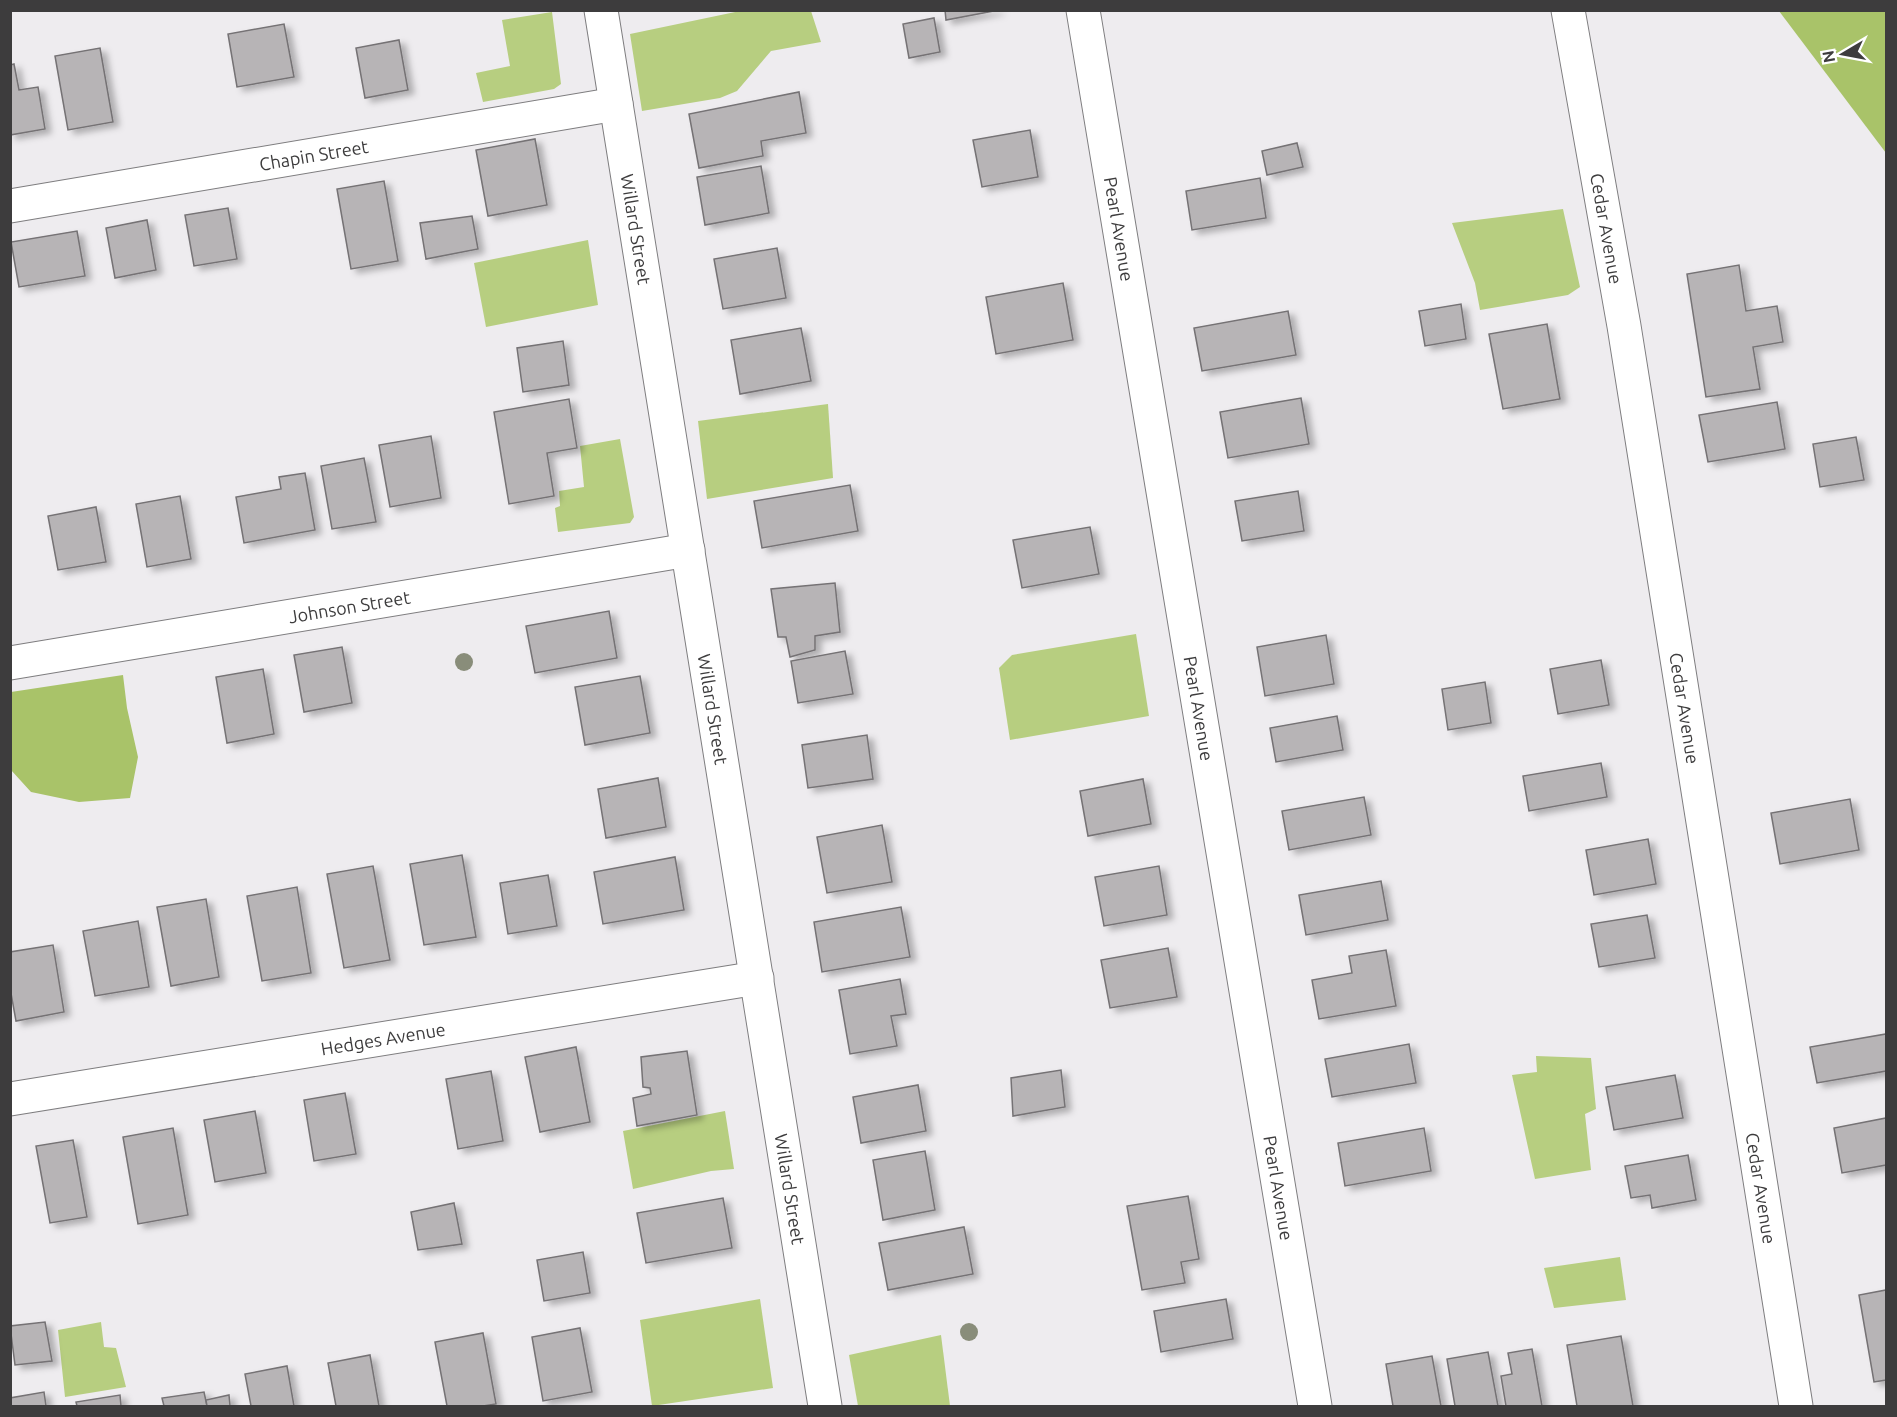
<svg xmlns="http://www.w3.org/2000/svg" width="1897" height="1417" font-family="Ubuntu,sans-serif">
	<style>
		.green { fill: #b7ce80 }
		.forest { fill: #a9c369 }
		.building { fill: #b7b4b6; stroke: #757274; stroke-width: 1.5; filter: url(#shadow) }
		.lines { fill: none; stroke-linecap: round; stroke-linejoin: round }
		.minor-casing { stroke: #7e7d7f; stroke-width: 35 }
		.minor { stroke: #fff; stroke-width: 33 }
		.tree { fill: #898d7a }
		.labels { text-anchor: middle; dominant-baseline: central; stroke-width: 4.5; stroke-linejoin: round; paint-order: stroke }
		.street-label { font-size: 18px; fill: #3d3c3d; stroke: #fff }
	</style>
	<defs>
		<filter id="shadow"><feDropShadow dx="6" dy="4" stdDeviation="3" flood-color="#0004"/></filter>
	</defs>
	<rect width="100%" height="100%" fill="#eeecef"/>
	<!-- green -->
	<g class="green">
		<path d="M811,11L821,42L771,51L737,91L720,98L642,111L630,34L740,11Z"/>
		<path d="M552,12L561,84L554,89L483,102L476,73L510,66L502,20Z"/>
		<path d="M1563,209L1580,287L1568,295L1480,310L1475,283L1452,223Z"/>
		<path d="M588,240L598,305L486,327L474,263Z"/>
		<path d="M828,404L833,478L707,499L698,421Z"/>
		<path d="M620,439L634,517L630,523L558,532L555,508L560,506L559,491L584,487L580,446Z"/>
		<path d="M1136,634L1149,716L1010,740L999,668L1012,655Z"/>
		<path d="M1536,1056L1591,1058L1596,1109L1585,1114L1591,1170L1535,1179L1512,1075L1537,1072Z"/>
		<path d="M725,1111L734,1169L711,1171L633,1189L623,1131Z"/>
		<path d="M1620,1257L1626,1300L1554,1308L1544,1268Z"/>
		<path d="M760,1299L773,1388L652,1406L640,1320Z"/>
		<path d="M101,1322L104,1347L116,1348L126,1387L65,1397L58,1330Z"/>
		<path d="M941,1335L950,1406H858L849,1355Z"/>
	</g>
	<!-- forest -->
	<g class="forest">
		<path d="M1779,11H1886V153Z"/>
		<path d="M123,675L127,708L138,757L130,798L79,802L31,792L11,770V692Z"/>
	</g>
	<!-- building -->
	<g class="building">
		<path d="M945,10H999L946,20Z"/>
		<path d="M934,18L940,52L909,58L903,24Z"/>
		<path d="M284,24L294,77L237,87L228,34Z"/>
		<path d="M399,40L408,90L365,98L356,48Z"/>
		<path d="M100,48L113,122L68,130L55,56Z"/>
		<path d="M14,64L19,90L38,87L45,129L10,135V65Z"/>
		<path d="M799,92L806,133L761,141L763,156L699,168L689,114Z"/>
		<path d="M1030,130L1038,177L982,187L973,140Z"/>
		<path d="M535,139L547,205L488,216L476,150Z"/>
		<path d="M1297,143L1303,167L1267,175L1262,151Z"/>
		<path d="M761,166L769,213L705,225L697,177Z"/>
		<path d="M1260,178L1266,218L1192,230L1186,191Z"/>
		<path d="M384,181L398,261L351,269L337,189Z"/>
		<path d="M228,208L237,259L194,266L185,215Z"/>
		<path d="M472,216L478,249L426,259L420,223Z"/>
		<path d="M147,220L156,270L115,278L106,228Z"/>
		<path d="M77,231L85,276L19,287L11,242Z"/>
		<path d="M777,248L786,298L723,309L714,259Z"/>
		<path d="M1739,265L1746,311L1777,306L1783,342L1753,347L1760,389L1706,397L1687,274Z"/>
		<path d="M1063,283L1073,340L996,354L986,297Z"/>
		<path d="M1461,304L1466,339L1425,346L1419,311Z"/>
		<path d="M1288,311L1296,355L1202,371L1194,328Z"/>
		<path d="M1547,324L1560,399L1503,409L1489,334Z"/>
		<path d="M801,328L811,381L740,394L731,340Z"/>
		<path d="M563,341L569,385L523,392L517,348Z"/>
		<path d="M1301,398L1309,444L1228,458L1220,412Z"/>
		<path d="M569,399L577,448L547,453L554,496L509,504L494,412Z"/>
		<path d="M1777,402L1785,449L1708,462L1699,415Z"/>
		<path d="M431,436L441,498L390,507L379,445Z"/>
		<path d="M1856,437L1864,480L1820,487L1813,444Z"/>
		<path d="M364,458L376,522L332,529L321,466Z"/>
		<path d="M305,473L315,530L244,543L236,497L281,489L279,477Z"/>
		<path d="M850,485L858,531L762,548L754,501Z"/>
		<path d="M1298,491L1304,531L1242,541L1235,501Z"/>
		<path d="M180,496L191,559L147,567L136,504Z"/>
		<path d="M96,507L106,562L58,570L48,516Z"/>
		<path d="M1090,527L1099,574L1022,588L1013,540Z"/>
		<path d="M835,583L840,632L815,636V650L790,657L786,637H778L771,589Z"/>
		<path d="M609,611L617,658L535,673L526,626Z"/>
		<path d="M1326,635L1334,684L1265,696L1257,647Z"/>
		<path d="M342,647L352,703L304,712L294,655Z"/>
		<path d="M845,651L853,694L798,703L791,661Z"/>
		<path d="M1601,660L1609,705L1558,714L1550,669Z"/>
		<path d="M263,669L274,734L227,743L216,677Z"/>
		<path d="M640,676L650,733L585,745L575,687Z"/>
		<path d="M1485,682L1491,723L1448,730L1442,689Z"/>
		<path d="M1337,716L1343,750L1276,762L1270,728Z"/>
		<path d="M867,735L873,779L808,788L802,745Z"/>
		<path d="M1601,763L1607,797L1529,811L1523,776Z"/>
		<path d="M658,778L666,827L606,838L598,789Z"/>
		<path d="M1143,779L1151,824L1088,836L1080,791Z"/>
		<path d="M1364,797L1371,835L1289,850L1282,811Z"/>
		<path d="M1850,799L1859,850L1780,864L1771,813Z"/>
		<path d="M882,825L892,882L827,893L817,837Z"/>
		<path d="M1648,839L1656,884L1594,895L1586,850Z"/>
		<path d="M462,855L476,937L424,945L410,864Z"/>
		<path d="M675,857L684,910L603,924L594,872Z"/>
		<path d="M373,866L390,960L344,968L327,874Z"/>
		<path d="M1159,866L1167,915L1104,926L1095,877Z"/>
		<path d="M548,875L557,926L508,934L500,883Z"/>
		<path d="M1381,881L1388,920L1306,935L1299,895Z"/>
		<path d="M297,887L311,973L262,981L247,896Z"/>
		<path d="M206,899L219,977L171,986L157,907Z"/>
		<path d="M901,907L910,957L822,972L814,922Z"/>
		<path d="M1647,915L1655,958L1599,967L1591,924Z"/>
		<path d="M138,921L149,987L95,996L83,931Z"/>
		<path d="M53,945L64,1012L16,1021L10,988V952Z"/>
		<path d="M1168,948L1177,997L1110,1008L1101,960Z"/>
		<path d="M1386,950L1396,1006L1319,1019L1312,980L1352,973L1349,956Z"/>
		<path d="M900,979L906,1014L891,1016L897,1046L850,1054L839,990Z"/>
		<path d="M1886,1034V1071L1817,1083L1810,1047Z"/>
		<path d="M1409,1044L1416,1083L1332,1097L1325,1059Z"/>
		<path d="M576,1047L590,1122L540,1132L525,1057Z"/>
		<path d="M687,1051L697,1115L637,1126L633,1098L651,1094L650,1088L643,1087L641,1057Z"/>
		<path d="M1061,1070L1065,1107L1013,1116L1011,1078Z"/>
		<path d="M491,1071L503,1141L458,1149L446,1079Z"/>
		<path d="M1675,1075L1683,1118L1614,1130L1606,1087Z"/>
		<path d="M918,1085L926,1131L861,1143L853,1097Z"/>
		<path d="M345,1093L356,1154L314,1161L304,1100Z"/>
		<path d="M255,1111L266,1173L215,1182L204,1120Z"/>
		<path d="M1886,1118V1165L1842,1173L1834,1128Z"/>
		<path d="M173,1128L188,1215L138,1224L123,1137Z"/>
		<path d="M1424,1128L1431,1171L1345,1186L1338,1143Z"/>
		<path d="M73,1140L87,1217L50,1223L36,1146Z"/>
		<path d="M925,1151L935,1210L883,1220L873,1160Z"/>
		<path d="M1688,1155L1696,1200L1652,1208L1650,1195L1631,1198L1625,1166Z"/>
		<path d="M1188,1196L1199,1259L1181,1262L1185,1283L1142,1290L1127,1206Z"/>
		<path d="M723,1198L732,1248L646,1263L637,1213Z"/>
		<path d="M454,1203L462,1244L418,1250L411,1212Z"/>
		<path d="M964,1227L973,1274L888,1290L879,1243Z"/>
		<path d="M583,1252L590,1293L544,1301L537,1260Z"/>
		<path d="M1886,1290V1380L1874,1382L1859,1295Z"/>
		<path d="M1226,1299L1233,1339L1161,1352L1154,1311Z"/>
		<path d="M45,1322L52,1361L15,1365L10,1326Z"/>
		<path d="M580,1328L592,1392L543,1401L532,1337Z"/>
		<path d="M483,1333L496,1404L483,1406H447L435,1342Z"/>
		<path d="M1621,1336L1633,1406H1577L1567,1345Z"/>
		<path d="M1532,1349L1542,1406H1506L1501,1376L1512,1374L1508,1353Z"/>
		<path d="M1488,1352L1498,1406H1455L1447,1359Z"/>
		<path d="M370,1355L379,1406H336L328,1363Z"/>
		<path d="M1432,1356L1441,1406H1393L1386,1364Z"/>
		<path d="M287,1366L294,1406H251L245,1374Z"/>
		<path d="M44,1392L46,1406H10V1398Z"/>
		<path d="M204,1392L207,1406H164L162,1398Z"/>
		<path d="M120,1395L121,1406H77L76,1402Z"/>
		<path d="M229,1395L230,1406H207L206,1400Z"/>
	</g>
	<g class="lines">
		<!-- minor casing -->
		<g class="minor-casing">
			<g id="minor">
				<path id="s1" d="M601,10L825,1406"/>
				<path id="s2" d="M1083,10L1315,1406"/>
				<path id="s3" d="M1568,10L1624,326L1796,1406"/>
				<path id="s4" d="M10,206L616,104"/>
				<path id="s5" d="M10,663L688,550"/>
				<path id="s6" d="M10,1099L757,978"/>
			</g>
		</g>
		<!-- minor -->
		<use href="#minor" class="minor"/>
	</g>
	<!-- trees -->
	<g class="tree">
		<circle cx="464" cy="662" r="9"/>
		<circle cx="969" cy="1332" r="9"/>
	</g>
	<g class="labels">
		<!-- street labels -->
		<g class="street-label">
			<text stroke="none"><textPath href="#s4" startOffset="308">Chapin Street</textPath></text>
			<text stroke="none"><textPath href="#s3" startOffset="222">Cedar Avenue</textPath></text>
			<text stroke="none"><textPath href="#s1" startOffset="222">Willard Street</textPath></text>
			<text stroke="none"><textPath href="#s2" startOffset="222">Pearl Avenue</textPath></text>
			<text stroke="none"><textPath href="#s5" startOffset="344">Johnson Street</textPath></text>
			<text stroke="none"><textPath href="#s1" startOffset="708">Willard Street</textPath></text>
			<text stroke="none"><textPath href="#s2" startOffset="708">Pearl Avenue</textPath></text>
			<text stroke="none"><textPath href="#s3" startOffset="708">Cedar Avenue</textPath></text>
			<text stroke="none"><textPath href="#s6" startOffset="378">Hedges Avenue</textPath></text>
			<text stroke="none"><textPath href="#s1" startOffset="1194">Willard Street</textPath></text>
			<text stroke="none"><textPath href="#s2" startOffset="1194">Pearl Avenue</textPath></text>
			<text stroke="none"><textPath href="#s3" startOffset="1194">Cedar Avenue</textPath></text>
		</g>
	</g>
	<!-- border -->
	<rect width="1897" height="1417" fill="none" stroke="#3d3c3d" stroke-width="24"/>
	<!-- north arrow -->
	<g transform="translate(1843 54) rotate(260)" stroke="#ffffff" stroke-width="4.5" paint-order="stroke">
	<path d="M0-4.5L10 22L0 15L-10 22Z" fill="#3d3c3d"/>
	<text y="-9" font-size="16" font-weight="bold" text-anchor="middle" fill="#3d3c3d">N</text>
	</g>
</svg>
